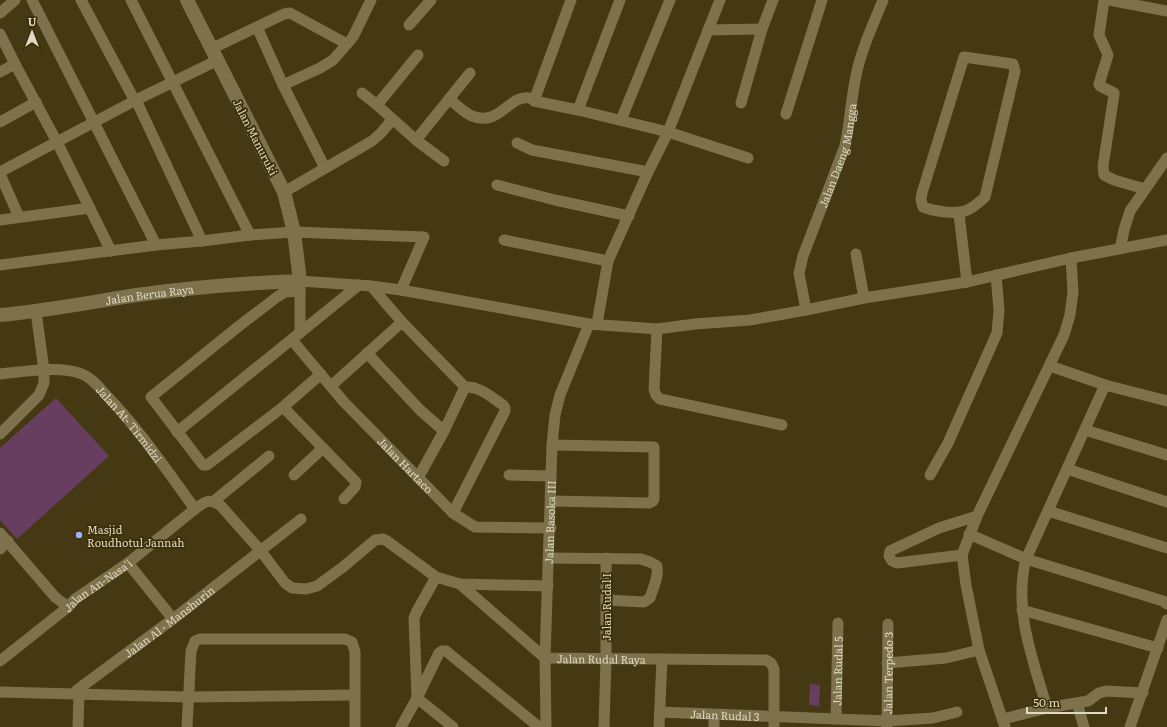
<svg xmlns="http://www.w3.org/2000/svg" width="1167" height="727" font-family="Literata,serif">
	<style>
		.green { fill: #683e60 }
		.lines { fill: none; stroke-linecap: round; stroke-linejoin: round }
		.minor { stroke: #7d724b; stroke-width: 11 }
		.tertiary { stroke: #7d724b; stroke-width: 14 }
		.poi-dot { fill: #a1b2fd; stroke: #3a2f07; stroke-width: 1.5 }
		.labels { text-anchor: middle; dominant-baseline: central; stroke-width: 3.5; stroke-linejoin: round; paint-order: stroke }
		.street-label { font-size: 11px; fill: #dfd9c5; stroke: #3a2f07 }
		.poi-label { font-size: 11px; fill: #dfd9c5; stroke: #3a2f07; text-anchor: start }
	</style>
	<rect width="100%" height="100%" fill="#443913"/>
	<!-- green -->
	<g class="green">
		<path d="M56,398L109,456L17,539L0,520V448Z"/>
		<path d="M810,684L820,685L819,706L809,705Z"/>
	</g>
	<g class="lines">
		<!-- minor -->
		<g class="minor">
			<path d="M32,0L156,245"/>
			<path d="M81,0L135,101"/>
			<path d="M131,0L250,235"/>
			<path d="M571,0L534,101L578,110L668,132L748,158"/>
			<path d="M1104,0L1099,35L1108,55L1099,84L1100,86L1114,93V95L1103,166L1104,175L1114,180L1145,189"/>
			<path d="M1109,0L1167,11"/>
			<path d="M0,13L15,0"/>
			<path d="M409,25L431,0"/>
			<path d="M257,27L283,85L325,168"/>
			<path d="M708,30L762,29"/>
			<path d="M0,34L15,64L57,142L111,251"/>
			<path d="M211,49L284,14L290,13L347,44L353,37L371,0"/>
			<path d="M964,57L1013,64L1015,71L985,197C971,210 965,214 945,212C937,211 931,210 923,207L921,200L922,193Z"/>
			<path d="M0,72L15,64"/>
			<path d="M283,85L320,68L333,60L347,44"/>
			<path d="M362,93L377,105L416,140L444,161"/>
			<path d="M449,99C456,104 464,113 472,116C500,127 508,95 529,98"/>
			<path d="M136,100L202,241"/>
			<path d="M741,103L762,29L773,0"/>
			<path d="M377,105L418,55"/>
			<path d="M578,110L620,0"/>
			<path d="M786,114L822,0"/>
			<path d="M621,120L670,0"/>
			<path d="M0,122L36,102"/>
			<path d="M416,140L470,73"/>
			<path d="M517,143L532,150L648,172"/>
			<path d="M0,172L136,100L218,60"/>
			<path d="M0,174L19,217"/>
			<path d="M497,185L555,200L629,216"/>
			<path d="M284,192L372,141L381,133L392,120"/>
			<path d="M959,214L967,282"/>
			<path d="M0,220L90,208"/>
			<path d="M504,240L608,261"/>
			<path d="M1120,249L1124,230L1130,211L1167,158"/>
			<path d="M856,254L864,298"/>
			<path d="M0,265L156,245L202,241L250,235L294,232L424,237L401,290"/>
			<path d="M371,286L402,322L465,387"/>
			<path d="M300,291L285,292L277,297L239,326L151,397L203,465H207L283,407L321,374"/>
			<path id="s1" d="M806,310L799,273L803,256L845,146C850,123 851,99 856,76C861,50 873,25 883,0"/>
			<path d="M597,324L608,261L648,172L668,132L720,0"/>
			<path d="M657,329L654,389L656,395L660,399L782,425"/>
			<path d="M300,333V281L371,286L401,290L589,324L657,329L695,324L750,320L806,310L864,298L967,282L1071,258L1167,240"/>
			<path id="s2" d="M292,340L343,401L453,513L475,527L551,528"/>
			<path d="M367,353L420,410L444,431"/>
			<path d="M1050,366L1105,385L1167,401"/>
			<path id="s3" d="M0,374C24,372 59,365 82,374C92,378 100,388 107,396C140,430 167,471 195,509"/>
			<path d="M331,386L402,322"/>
			<path d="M283,407L356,482L355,487L344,499"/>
			<path d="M1085,430L1167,455"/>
			<path d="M177,432L359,285"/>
			<path d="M0,434L39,395L44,383V370L36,312"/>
			<path d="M1067,469L1167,502"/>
			<path d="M294,475L323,448"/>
			<path d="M509,475L551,476"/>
			<path d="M930,475L948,443L997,333L999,310L996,275"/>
			<path d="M418,478L444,431L465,387"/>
			<path d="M214,501L269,456"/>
			<path d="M551,501L649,503L653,501L654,499V447L552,445"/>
			<path d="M1048,511L1167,548"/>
			<path d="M453,513L505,411V408L503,405C491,397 480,386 465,387"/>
			<path d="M0,533L55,597L68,607"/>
			<path d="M969,534L1026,559L1163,601L1167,604"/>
			<path d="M0,549L8,541"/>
			<path d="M962,555L897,563L892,561L889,556L890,551L939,528L977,516"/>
			<path d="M549,558L641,559L650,562L657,566C659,577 653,588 650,598L644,602L606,600"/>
			<path d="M128,563L173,619"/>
			<path d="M436,577L417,611L414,618L417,698L453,727"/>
			<path id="s4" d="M460,584L545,658L766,660L771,663L774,669V727"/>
			<path d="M1022,610L1158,648"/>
			<path id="s5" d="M0,661L68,607L75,599L128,563L195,509C206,501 209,498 221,506L260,550L285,583L292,588L306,589L317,586L343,567L375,540L383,539L387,541L436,577L460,584L548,586"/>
			<path d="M887,663L946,658L979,650"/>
			<path id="s6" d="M77,690L173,619L301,519"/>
			<path d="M0,692L188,697L355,695"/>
			<path d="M1077,703L1084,727"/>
			<path d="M1047,708C1033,660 1013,610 1026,559L1105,385"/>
			<path id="s7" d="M660,712L887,721L933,718L957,712"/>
			<path id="s8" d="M836,719L838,623"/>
			<path d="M1003,719L1047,708L1088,701L1099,693L1106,691L1143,693"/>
			<path d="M78,727L79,694"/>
			<path d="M187,727L191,651L195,641L200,639H345L352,642L355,652V727"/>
			<path d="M401,727L417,698L439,653L442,651H446L539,727"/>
			<path id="s9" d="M546,727L545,658L552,445L555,415L560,395L589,324"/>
			<path d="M604,727L606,659V558"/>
			<path d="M659,727L662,659"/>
			<path d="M714,727V715"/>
			<path id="s10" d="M887,727L888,624"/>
			<path d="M1005,727L979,650L966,585L962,555L977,516L1064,335L1070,315L1073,292L1071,258"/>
			<path d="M1130,727L1167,620"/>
		</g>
		<!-- tertiary -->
		<path class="tertiary" id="s11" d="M0,315C44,311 86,303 130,296C186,288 243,283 300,281L294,232L284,192L187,0"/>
	</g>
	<!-- markers -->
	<circle class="poi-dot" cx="79" cy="535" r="4"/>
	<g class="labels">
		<!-- street labels -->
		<g class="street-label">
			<text transform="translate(256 137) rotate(63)">Jalan Manuruki</text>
			<text stroke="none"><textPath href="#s1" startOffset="162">Jalan Daeng Mangga</textPath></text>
			<text stroke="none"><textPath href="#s11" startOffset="151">Jalan Berua Raya</textPath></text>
			<text stroke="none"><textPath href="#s3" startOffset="152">Jalan At- Tirmidzi</textPath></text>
			<text stroke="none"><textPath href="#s2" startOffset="169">Jalan Hartaco</textPath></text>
			<text stroke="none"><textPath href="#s9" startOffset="205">Jalan Basoka III</textPath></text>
			<text stroke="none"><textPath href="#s5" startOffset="124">Jalan An-Nasa'i</textPath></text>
			<text transform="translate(606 607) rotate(-90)">Jalan Rudal I</text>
			<text stroke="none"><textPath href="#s6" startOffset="115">Jalan Al - Manshurin</textPath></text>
			<text stroke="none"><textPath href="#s4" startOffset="169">Jalan Rudal Raya</textPath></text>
			<text stroke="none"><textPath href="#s8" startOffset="48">Jalan Rudal 5</textPath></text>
			<text stroke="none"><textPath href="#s10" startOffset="54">Jalan Terpedo 3</textPath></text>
			<text stroke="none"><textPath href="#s7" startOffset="65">Jalan Rudal 3</textPath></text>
		</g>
		<!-- poi labels -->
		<g class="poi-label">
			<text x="87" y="529">Masjid<tspan x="87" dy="13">Roudhotul Jannah</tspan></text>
		</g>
	</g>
	<!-- north arrow -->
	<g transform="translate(32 32)" stroke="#3a2f07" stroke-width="3" paint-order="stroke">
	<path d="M0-3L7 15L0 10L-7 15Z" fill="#dfd9c5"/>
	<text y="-6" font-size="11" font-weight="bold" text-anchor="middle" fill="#dfd9c5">U</text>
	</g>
	<!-- scale -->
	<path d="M1027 707v6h79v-6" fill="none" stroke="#dfd9c5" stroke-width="2"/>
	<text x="1033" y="707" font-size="12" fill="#dfd9c5" stroke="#3a2f07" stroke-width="3" paint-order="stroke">50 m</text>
</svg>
